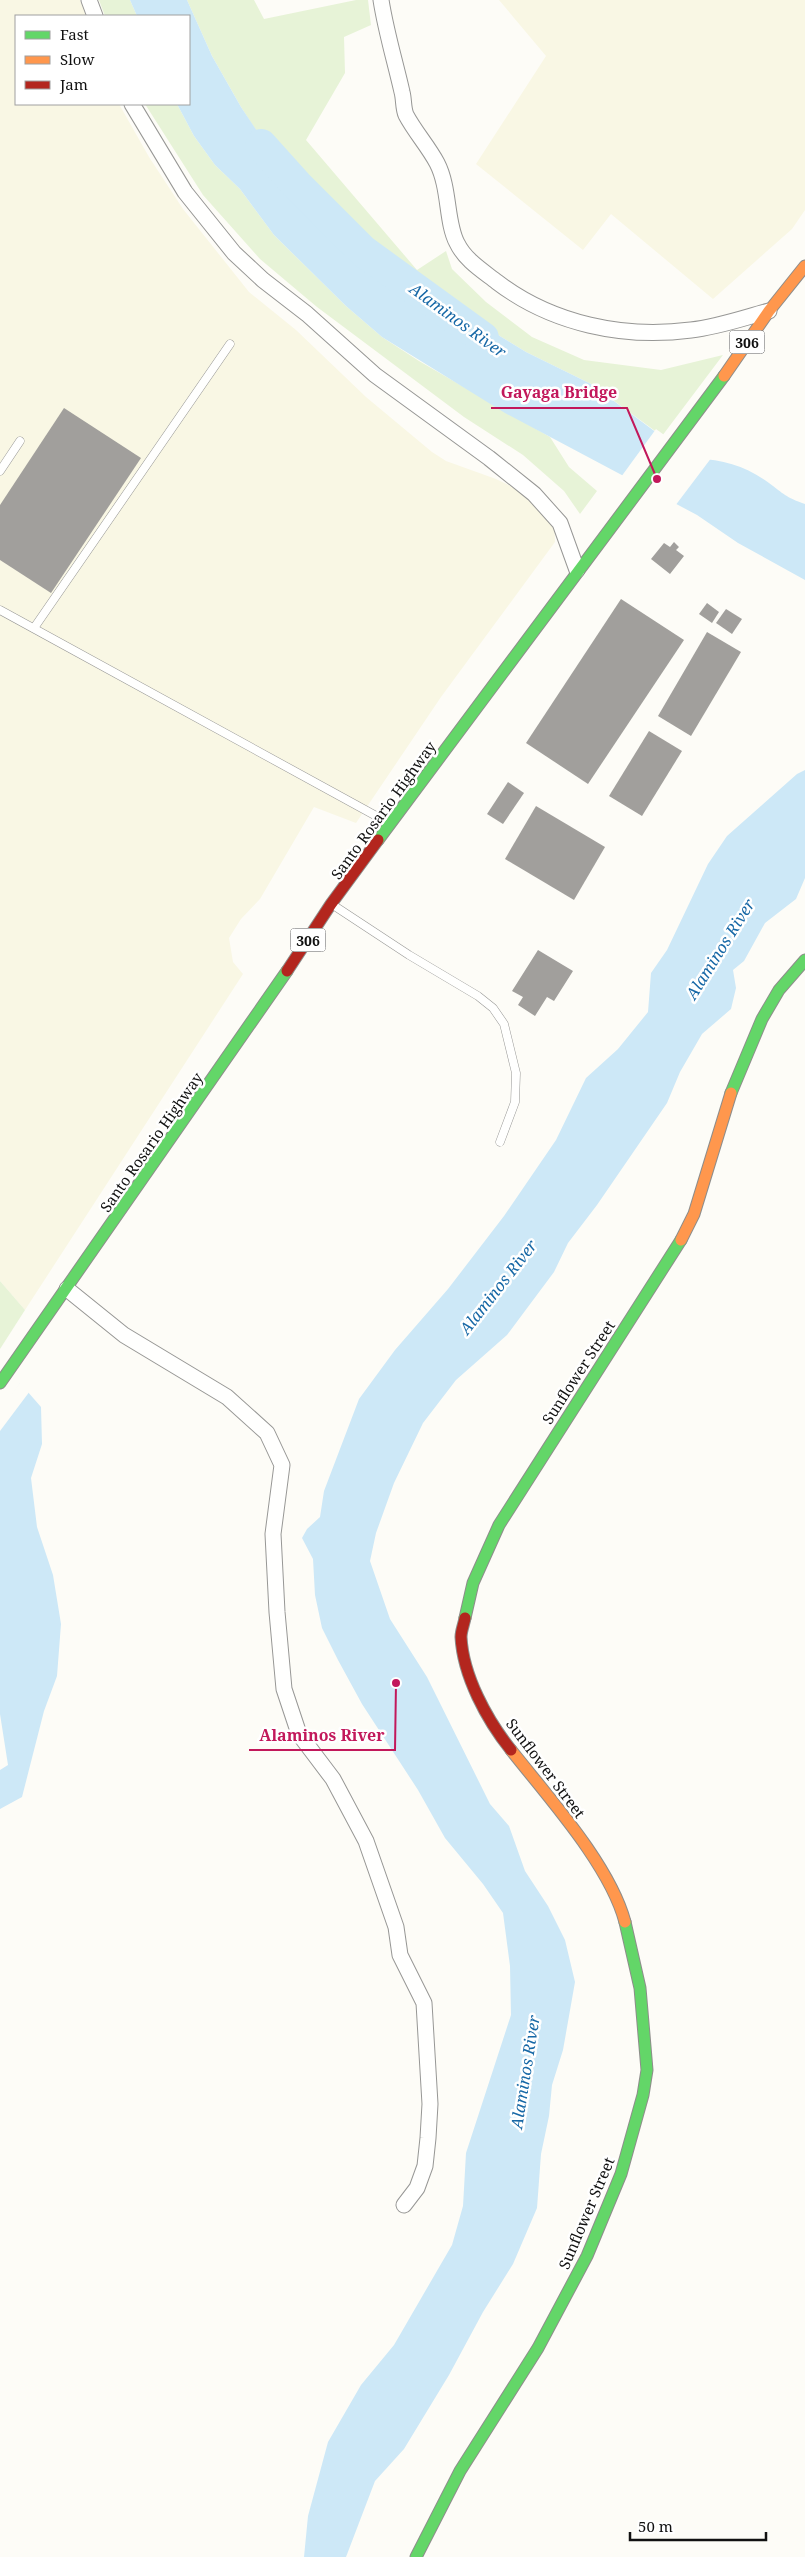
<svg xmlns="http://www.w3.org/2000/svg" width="805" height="2557" font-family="'Noto Serif',serif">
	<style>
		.farmland { fill: #f9f7e4 }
		.green { fill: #e7f3d7 }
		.water { fill: #cde8f7 }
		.pier { fill: #fdfcf7 }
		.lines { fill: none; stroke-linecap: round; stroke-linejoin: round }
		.river { stroke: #cde8f7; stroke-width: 32 }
		.building { fill: #a19f9c }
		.lane-casing { stroke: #979795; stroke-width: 9 }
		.street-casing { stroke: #979795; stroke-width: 17 }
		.fast-casing { stroke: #8e8d8b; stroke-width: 13 }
		.slow-casing { stroke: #8e8d8b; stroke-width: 13 }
		.jam-casing { stroke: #8e8d8b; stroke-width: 13 }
		.lane { stroke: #fffffe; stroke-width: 8 }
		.street { stroke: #fffffe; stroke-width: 15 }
		.fast { stroke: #63d668; stroke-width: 11 }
		.slow { stroke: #ff974d; stroke-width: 11 }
		.jam { stroke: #b3261e; stroke-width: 11 }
		.labels { text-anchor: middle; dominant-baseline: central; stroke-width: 5; stroke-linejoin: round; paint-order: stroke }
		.shield { fill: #fff; stroke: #585858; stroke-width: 1 }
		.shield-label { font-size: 14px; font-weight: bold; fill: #111 }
		.street-label { font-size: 15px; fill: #111; stroke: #fff }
		.water-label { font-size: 16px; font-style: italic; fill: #1768a6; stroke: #fff }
		.leader { fill: none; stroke: #c2185b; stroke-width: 2 }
		.callout-dot { fill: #c2185b; stroke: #fff; stroke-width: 2 }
		.callout-label { font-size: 16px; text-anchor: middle; font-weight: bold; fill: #c2185b; stroke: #fff; stroke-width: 5; stroke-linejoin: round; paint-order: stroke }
	</style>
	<rect width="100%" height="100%" fill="#fdfcf7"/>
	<!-- farmland -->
	<g class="farmland">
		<path d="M0,0H80L86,16H16V104H119L149,157L183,209L249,292L296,330L366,397L432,452L446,461L496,479L533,497L554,517L555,542L441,697L356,823L314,807L260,899L241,919L229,938L233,962L243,974L25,1310L0,1281Z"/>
		<path d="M499,0H805V210L792,229L713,299L611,214L583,250L476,164L546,56Z"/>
	</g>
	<!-- green -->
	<g class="green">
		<path d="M99,0H130L137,16H105Z"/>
		<path d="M187,0H254L264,19L356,0H368L371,25L344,37L345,73L306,140L417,270L446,251L452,269L486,302L532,337L584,360L661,370L723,355L662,436L591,384L526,352L472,319L437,309L393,283L305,198L274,158L241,107L212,56Z"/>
		<path d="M145,104H177L194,136L215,165L240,189L274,235L346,306L382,337L419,361L550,437L569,467L597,491L580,514L564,491L523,455L464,417L317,307L260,259L203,195Z"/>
		<path d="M0,1281L25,1310L0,1349Z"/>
	</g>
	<!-- water -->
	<g class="water">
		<path d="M130,0H187L212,56L241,107L275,158L306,198L393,283L437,309L472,319L526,352L591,384L692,459C721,458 746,466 769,483C784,494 785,497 805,504V580L738,543L697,515L505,413L382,337L346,306L274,235L240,189L215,165L194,136L177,104H189V16H137Z"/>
		<path d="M805,770V878L796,899L765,923L744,961L733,970L736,988L731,1009L702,1034L680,1072L667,1103L597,1205L568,1243L554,1272L507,1335L456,1380L423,1423L394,1483L376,1533L370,1561L390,1619L427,1677L490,1804L509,1826L525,1871L548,1906L565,1940L575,1982L563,2050L552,2085L549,2116L541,2154L537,2208L513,2264L483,2312L449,2375L404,2449L375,2481L346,2557H304L308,2516L328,2442L361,2385L394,2345L452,2245L463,2206L466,2153L511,2015L510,1966L503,1913L483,1884L445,1838L418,1790L362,1704L338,1660L322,1628L315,1595L313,1559L302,1538L307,1529L320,1517L324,1491L359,1399L395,1350L448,1289L504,1216L556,1140L586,1078L618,1049L648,1012L651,973L667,950L708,864L727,836L797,774Z"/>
		<path d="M20,1383L41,1407L42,1444L31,1478L37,1527L53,1575L61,1624L57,1676L44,1711L22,1797L0,1809V1770L8,1765L0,1714V1414Z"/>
	</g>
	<!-- pier -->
	<g class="pier">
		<path d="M656,429L693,456L712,457L675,506L621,477Z"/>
		<path d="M21,1381L30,1391L0,1431V1410Z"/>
	</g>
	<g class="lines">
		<!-- river -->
		<path class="river" d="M261,145L297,185L363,251L483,338"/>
	</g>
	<!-- building -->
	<g class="building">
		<path d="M64,408L141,458L51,593L0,560V505Z"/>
		<path d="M674,542L679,547L676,550L684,556L670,574L651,559L664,543L670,547Z"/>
		<path d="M621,599L684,640L588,784L526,743Z"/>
		<path d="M707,603L719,612L712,623L699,614Z"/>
		<path d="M726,609L742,619L732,634L716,623Z"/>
		<path d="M707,632L741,652L691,736L658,716Z"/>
		<path d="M649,731L682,751L642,816L609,796Z"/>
		<path d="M508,782L524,793L503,824L487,814Z"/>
		<path d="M536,806L605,847L574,900L505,859Z"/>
		<path d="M538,950L573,971L554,1001L547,997L535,1016L518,1005L523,997L512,991Z"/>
	</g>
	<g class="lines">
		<!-- lane casing -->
		<g class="lane-casing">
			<g id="lane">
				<path d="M0,471L20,441"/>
				<path d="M0,610L389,823"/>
				<path d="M34,628L230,344"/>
				<path d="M333,905L409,955L478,996L493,1008L504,1024L516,1073L515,1102L500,1142"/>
			</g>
		</g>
		<!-- street casing -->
		<g class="street-casing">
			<g id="street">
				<path d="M89,0L95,16"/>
				<path d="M381,0C386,32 395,61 402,92C404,99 403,108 406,115C415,132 428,146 437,163C450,188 446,223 457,243C465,260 483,271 497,282C552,324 624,339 691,330C718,327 743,318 769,311"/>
				<path d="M132,104L185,192L234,253L263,280L307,314L375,375L489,458L534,494L560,523L577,570"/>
				<path d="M67,1289L124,1335L227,1397L267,1433L282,1465L273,1534L277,1612L284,1689L299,1734L333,1779L366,1841L396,1927L400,1955L424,2003L430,2104L428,2138L425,2166L417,2188L404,2205"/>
			</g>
		</g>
		<!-- fast casing -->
		<g class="fast-casing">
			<g id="fast">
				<path d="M378,840L724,376"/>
				<path d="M731,1093L762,1019L779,990L805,960"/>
				<path d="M0,1383L287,971"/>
				<path d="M465,1618L473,1583L499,1525L681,1240"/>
				<path d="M416,2557L460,2471L538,2348L587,2256L621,2174L643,2095L647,2070L640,1988L625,1922"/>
			</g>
		</g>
		<!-- slow casing -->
		<g class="slow-casing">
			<g id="slow">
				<path d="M724,376L769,311L805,266"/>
				<path d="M681,1240L694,1214L731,1093"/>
				<path d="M511,1750C548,1797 610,1865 625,1922"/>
			</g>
		</g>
		<!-- jam casing -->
		<g class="jam-casing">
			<g id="jam">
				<path d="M287,971L331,904L378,840"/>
				<path d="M465,1618C464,1624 461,1631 461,1637C463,1676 487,1720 511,1750"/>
			</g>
		</g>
		<!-- lane -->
		<use href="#lane" class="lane"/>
		<!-- street -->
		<use href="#street" class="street"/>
		<!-- fast -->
		<use href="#fast" class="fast"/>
		<!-- slow -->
		<use href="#slow" class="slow"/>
		<!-- jam -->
		<use href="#jam" class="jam"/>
	</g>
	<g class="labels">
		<!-- shield labels -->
		<g class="shield">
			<rect x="729.5" y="330.5" width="35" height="23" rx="4"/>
			<rect x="290.5" y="928.5" width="35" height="23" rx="4"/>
		</g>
		<g class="shield-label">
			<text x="747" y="342">306</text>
			<text x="308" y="940">306</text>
		</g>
		<!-- street labels -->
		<g class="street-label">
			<text transform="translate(383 810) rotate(-54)">Santo Rosario Highway</text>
			<text transform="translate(151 1142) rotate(-55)">Santo Rosario Highway</text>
			<text transform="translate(578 1372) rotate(-57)">Sunflower Street</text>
			<text transform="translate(546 1768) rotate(53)">Sunflower Street</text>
			<text transform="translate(586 2213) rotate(-67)">Sunflower Street</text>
		</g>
		<!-- water labels -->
		<g class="water-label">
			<text transform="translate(458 320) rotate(36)">Alaminos River</text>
			<text transform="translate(720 949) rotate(-58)">Alaminos River</text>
			<text transform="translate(498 1287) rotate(-52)">Alaminos River</text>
			<text transform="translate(525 2072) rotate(-81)">Alaminos River</text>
		</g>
	</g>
	<!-- callouts -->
	<path class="leader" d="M657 479L627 408H491M396 1683L395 1750H249"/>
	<g class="callout-dot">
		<circle cx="657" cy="479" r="5"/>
		<circle cx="396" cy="1683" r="5"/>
	</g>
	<g class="callout-label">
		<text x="559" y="398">Gayaga Bridge</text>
		<text x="322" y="1741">Alaminos River</text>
	</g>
	<!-- legend -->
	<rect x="15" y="15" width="175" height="90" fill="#ffffff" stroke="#a0a0a0"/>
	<rect x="25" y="31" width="25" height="8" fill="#63d668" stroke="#a0a0a0"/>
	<text x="60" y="40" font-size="15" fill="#111111">Fast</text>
	<rect x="25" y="56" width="25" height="8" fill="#ff974d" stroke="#a0a0a0"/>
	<text x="60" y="65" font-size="15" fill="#111111">Slow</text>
	<rect x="25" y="81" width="25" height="8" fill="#b3261e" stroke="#a0a0a0"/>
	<text x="60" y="90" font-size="15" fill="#111111">Jam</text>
	<!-- scale -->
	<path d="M630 2532v8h136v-8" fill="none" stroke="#111111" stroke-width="2.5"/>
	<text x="638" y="2532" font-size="15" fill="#111111" stroke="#ffffff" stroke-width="4" paint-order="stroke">50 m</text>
</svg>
